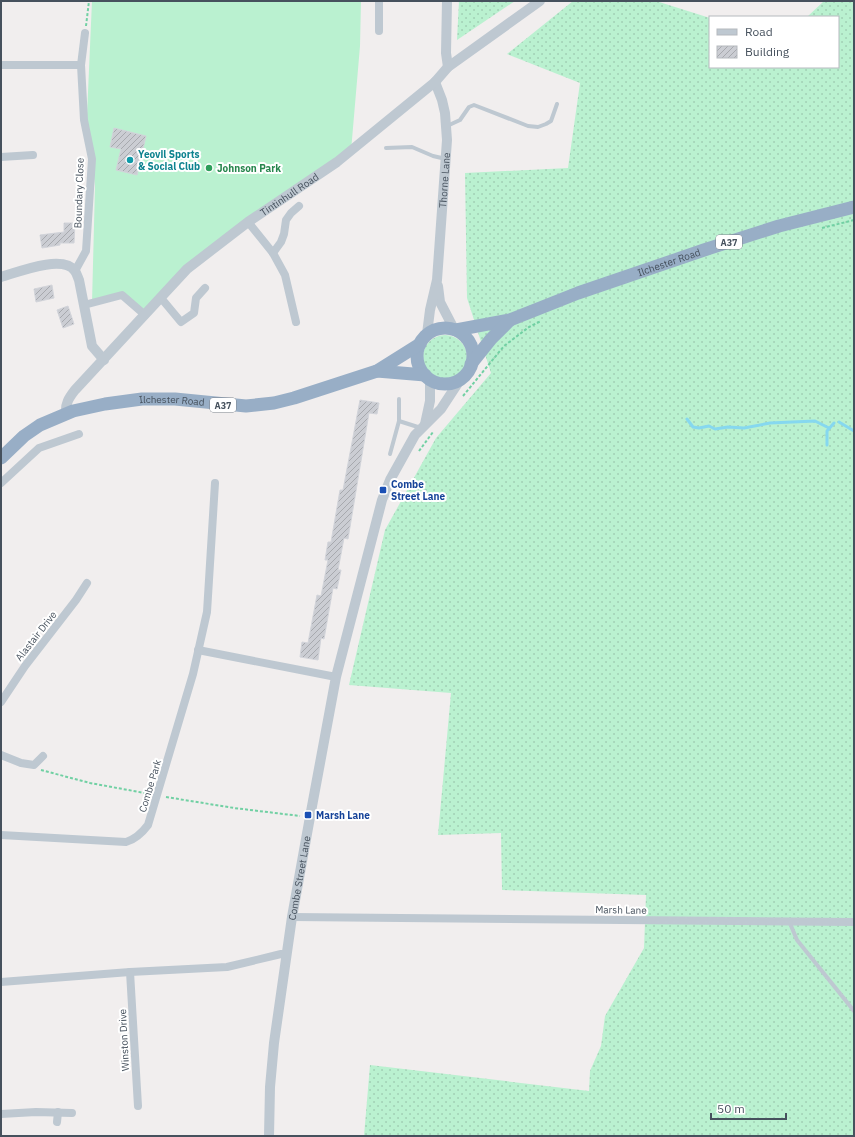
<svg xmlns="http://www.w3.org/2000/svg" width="855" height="1137" font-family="'IBM Plex Sans',sans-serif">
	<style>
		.grass { fill: url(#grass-dots) }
		.forest { fill: url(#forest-crowns) }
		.garden { fill: #baf1d0 }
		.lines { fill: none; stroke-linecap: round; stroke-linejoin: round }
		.stream { stroke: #86d8ef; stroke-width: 3 }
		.building { fill: url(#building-hatch); stroke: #d2d4da }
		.path { stroke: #71d0a3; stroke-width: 2; stroke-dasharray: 3 2; stroke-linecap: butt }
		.service { stroke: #bec8d1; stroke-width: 4 }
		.minor { stroke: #bec8d1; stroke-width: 8 }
		.tertiary { stroke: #bec8d1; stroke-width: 10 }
		.trunk { stroke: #98aec6; stroke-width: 13 }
		.culture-dot { fill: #0f9aa8; stroke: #fff; stroke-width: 1.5 }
		.leisure-dot { fill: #2e9e5b; stroke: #fff; stroke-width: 1.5 }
		.transit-dot { fill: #1a4fb4; stroke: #fff; stroke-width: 1.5 }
		.labels { text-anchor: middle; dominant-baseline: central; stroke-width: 4; stroke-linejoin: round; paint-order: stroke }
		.shield { fill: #fff; stroke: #7e858e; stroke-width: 1 }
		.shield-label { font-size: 9px; font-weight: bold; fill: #46515d }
		.culture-label { font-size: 10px; font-weight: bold; fill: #0d838f; stroke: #fff; text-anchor: start }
		.leisure-label { font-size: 10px; font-weight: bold; fill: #27864d; stroke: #fff; text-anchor: start }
		.street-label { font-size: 10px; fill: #46515d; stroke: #fff }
		.transit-label { font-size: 10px; font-weight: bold; fill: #164399; stroke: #fff; text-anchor: start }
	</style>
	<defs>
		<pattern id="grass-dots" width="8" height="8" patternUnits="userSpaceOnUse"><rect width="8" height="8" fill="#baf1d0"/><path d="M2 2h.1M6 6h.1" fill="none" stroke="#a1d0b5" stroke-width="1.8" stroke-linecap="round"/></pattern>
		<pattern id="forest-crowns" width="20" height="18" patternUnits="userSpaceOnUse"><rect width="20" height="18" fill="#baf1d0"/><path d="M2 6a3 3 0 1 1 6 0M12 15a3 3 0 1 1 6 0" fill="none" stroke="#a1d0b5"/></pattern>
		<pattern id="building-hatch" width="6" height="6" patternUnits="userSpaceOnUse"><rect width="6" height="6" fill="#cbcdd3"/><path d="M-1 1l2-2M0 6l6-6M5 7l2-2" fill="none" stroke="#a7a9ae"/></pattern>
	</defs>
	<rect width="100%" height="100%" fill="#f1eeee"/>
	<!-- grass -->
	<g class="grass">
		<path d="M459,1H515L457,40Z"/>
		<path d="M573,1H656L710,18V67H838V17H807L824,1H854V1136H364L370,1065L589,1091L590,1071L601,1046L605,1016L644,948L646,895L502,890L501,833L438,835L451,693L349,685L385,530L436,438L491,373L467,298L465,173L568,168L580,83L507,54Z"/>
		<circle cx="445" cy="357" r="22"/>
	</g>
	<!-- forest -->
	<path class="forest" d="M824,426L829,428L827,432V445H822L819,441L820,430Z"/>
	<!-- garden -->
	<path class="garden" d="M92,1H361L360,46L351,151L187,269L145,315L122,295L92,303L95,186L87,115Z"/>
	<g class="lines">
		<!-- stream -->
		<g class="stream">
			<path d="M687,419L693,427L699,428L709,426L715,429L728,427L744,428L770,423L815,421L829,428"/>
			<path d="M839,422L854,431"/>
			<path d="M827,445V431L834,423"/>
		</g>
	</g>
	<!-- building -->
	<g class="building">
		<path d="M114,128L146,136L137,175L116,170L121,149L110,147Z"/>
		<path d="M64,223H75L74,243H60V245L42,248L40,235L64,232Z"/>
		<path d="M52,285L54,298L36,302L34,289Z"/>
		<path d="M68,306L74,324L63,328L57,310Z"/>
		<path d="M360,400L379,403L377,414L369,413L348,539L344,538L338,570H341L337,589L333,588L324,639L321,638L318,660L300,657L302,642L308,643L317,595L321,596L328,560H325L328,542H331L340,490H343Z"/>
	</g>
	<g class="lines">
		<!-- path -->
		<g class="path">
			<path d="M86,26L89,1"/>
			<path d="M822,228L854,220"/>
			<path d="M463,396L504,346L529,327L541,321"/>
			<path d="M419,451L433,432"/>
			<path d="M41,770L90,783L150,794"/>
			<path d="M166,797L234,808L300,816"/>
		</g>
		<!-- service -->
		<g class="service">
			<path d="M447,126L460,120L469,107L474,105L528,126L538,127L546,124L551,121L557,104"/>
			<path d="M386,148L412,147L433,156L446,159"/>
			<path d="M399,421L421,428"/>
			<path d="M390,454L399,421V399"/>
			<path d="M789,921L797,940L854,1011"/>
		</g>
		<!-- minor -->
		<g class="minor">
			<path d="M379,31V1"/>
			<path d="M1,65H81"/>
			<path d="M1,157L33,155"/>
			<path d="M248,222L273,253L285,275L296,322"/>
			<path d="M273,253L281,242L284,234L286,220L291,213L299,206"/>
			<path d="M75,271L86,251L92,159L84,120L81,65L85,33"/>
			<path d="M161,298L181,322L194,313L196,298L205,288"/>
			<path d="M84,305L122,295L145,315"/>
			<path d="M1,483L39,448L79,434"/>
			<path d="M198,650L336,677"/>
			<path d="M1,702L25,666L76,600L87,583"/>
			<path d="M1,755L21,763L34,765L43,756"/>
			<path d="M1,835L126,842C136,839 142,833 148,825L193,674L207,612L215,483"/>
			<path d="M292,917L854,922"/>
			<path d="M130,972L138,1106"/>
			<path d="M1,982L130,972L227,967L281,954H287"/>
			<path d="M1,1114L36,1112L72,1113"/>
			<path d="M57,1122L58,1112"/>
		</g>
		<!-- tertiary -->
		<g class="tertiary">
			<path d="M447,1L446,53L448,67"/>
			<path d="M1,277C18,272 63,254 75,271C77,274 78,278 79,280L92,346L104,360"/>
			<path d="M438,286L440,302L454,329"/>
			<path id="s1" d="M427,334L430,310L437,280L447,140L445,113L442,100L435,82"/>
			<path id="s2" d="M66,414C65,403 69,398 75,390L187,269L248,222L337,162L435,82L448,67L540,1"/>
			<path d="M425,424L430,401V380"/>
			<path id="s3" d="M269,1136L270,1087L274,1043L292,917L310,817L336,677L382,500L390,480L415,435L441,409L460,380"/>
		</g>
		<!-- trunk -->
		<g class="trunk">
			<circle cx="445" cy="356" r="28"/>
			<path id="s4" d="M456,330L510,320L578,293L704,250L779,226L854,207"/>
			<path d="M471,364L491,339L510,320"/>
			<path d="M377,371L425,375"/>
			<path id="s5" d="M1,458L24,436L40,425L73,411L105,404L142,399H175L246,406L274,403L294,398L377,371L420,344"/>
		</g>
	</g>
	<!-- markers -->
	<circle class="culture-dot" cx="130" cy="160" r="4"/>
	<circle class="leisure-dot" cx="209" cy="168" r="4"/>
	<g class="transit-dot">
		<rect x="379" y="486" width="8" height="8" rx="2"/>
		<rect x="304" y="811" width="8" height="8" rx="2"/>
	</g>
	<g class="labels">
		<!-- shield labels -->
		<g class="shield">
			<rect x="716" y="235" width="26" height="14" rx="3"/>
			<rect x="210" y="398" width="26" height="14" rx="3"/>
		</g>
		<g class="shield-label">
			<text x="729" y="242">A37</text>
			<text x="223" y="405">A37</text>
		</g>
		<!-- culture labels -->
		<g class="culture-label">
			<text x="138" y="154">Yeovil Sports<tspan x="138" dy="12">&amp; Social Club</tspan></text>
		</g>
		<!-- leisure labels -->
		<g class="leisure-label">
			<text x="217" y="168">Johnson Park</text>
		</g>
		<!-- street labels -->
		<g class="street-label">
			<text stroke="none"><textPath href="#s1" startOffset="155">Thorne Lane</textPath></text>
			<text transform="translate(79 193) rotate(-88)">Boundary Close</text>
			<text stroke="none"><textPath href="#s2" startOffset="318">Tintinhull Road</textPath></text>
			<text stroke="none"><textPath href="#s4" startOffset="224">Ilchester Road</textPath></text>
			<text stroke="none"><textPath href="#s5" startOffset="187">Ilchester Road</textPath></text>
			<text transform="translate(36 636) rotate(-52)">Alastair Drive</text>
			<text transform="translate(150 786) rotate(-73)">Combe Park</text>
			<text stroke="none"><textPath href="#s3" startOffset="260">Combe Street Lane</textPath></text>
			<text transform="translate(621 910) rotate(1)">Marsh Lane</text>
			<text transform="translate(124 1040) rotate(-93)">Winston Drive</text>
		</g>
		<!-- transit labels -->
		<g class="transit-label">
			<text x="391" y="484">Combe<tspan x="391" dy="12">Street Lane</tspan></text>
			<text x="316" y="815">Marsh Lane</text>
		</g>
	</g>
	<!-- border -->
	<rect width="855" height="1137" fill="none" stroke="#46515d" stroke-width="4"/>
	<!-- legend -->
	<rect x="709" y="16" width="130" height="52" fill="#ffffff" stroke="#b5b9be"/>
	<rect x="717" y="29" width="20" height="6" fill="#bec8d1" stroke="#b5b9be"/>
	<text x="745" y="36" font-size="12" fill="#46515d">Road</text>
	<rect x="717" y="46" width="20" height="12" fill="url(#building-hatch)" stroke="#b5b9be"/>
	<text x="745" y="56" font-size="12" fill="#46515d">Building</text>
	<!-- scale -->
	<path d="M711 1113v6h75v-6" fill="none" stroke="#46515d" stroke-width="2"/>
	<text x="717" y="1113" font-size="12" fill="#46515d" stroke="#ffffff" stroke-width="3" paint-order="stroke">50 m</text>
</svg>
